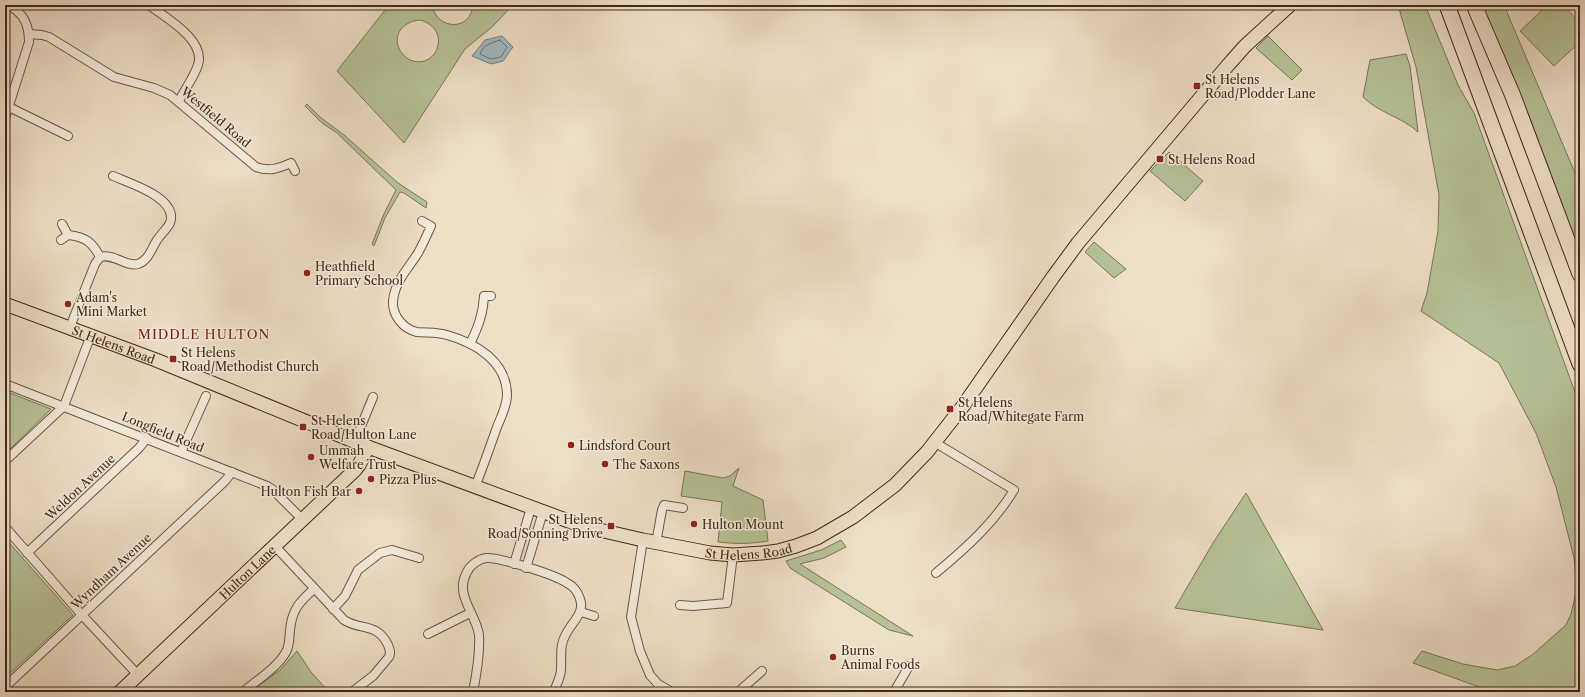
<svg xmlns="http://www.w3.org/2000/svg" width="1585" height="697" font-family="'Libre Caslon Text',serif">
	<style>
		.green { fill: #b6c297; stroke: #7c7658; fill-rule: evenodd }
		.water { fill: #a0b9c1; stroke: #7a807d }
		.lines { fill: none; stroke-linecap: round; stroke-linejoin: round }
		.shore { stroke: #71726c; stroke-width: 1 }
		.street-casing { stroke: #6d5744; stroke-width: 10 }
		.primary-casing { stroke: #422a18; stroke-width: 15 }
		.highway-casing { stroke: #422a18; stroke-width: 17 }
		.street { stroke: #f4eadb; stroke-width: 8 }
		.primary { stroke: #eedfc7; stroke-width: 13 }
		.highway { stroke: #eedfc7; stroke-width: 15 }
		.poi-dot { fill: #8f2418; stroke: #f4eadb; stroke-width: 1.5 }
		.labels { text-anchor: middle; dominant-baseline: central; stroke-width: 3; stroke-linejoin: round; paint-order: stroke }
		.poi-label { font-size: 12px; fill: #422a18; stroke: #f4eadb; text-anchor: start }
		.street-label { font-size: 12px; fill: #422a18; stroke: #f4eadb }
		.neighbourhood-label { font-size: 13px; letter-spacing: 1px; fill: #7a1f14; stroke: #f4eadb }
	</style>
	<rect width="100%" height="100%" fill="#eedfc7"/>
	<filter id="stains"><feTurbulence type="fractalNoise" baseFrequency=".005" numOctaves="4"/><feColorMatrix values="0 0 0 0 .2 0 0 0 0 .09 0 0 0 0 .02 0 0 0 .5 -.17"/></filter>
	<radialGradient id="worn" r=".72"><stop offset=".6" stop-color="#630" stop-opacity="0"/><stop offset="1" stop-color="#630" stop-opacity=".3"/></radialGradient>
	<!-- green -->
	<g class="green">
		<path d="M389,5H432C437,31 471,31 473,5H513L492,27L465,49L404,143L337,71ZM420,20C453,29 437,71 410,60C405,57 400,52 398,46C394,31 406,21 420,20Z"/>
		<path d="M1398,5H1425L1458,85L1474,113L1580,406V692H1493L1413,663L1422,651L1463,664L1497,670L1515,666L1532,655L1566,625L1571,614L1577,588L1574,558L1556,487L1536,433L1499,363L1421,311L1427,293L1438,231L1439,195L1416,67Z"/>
		<path d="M1480,5H1504L1580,185V255Z"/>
		<path d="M1548,5H1563L1580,23V42L1554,66L1520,31Z"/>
		<path d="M1268,36L1302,70L1292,80L1256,48Z"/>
		<path d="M1406,54L1410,66L1418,132C1402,117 1379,113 1363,97L1370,60Z"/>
		<path d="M307,104L320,117L344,135L398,183L427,202L426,208L404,193L400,192L385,218L374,246L372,244L383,216L396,190L337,133L322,123L305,106Z"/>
		<path d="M1169,152L1203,181L1185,201L1150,171Z"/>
		<path d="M1094,242L1126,269L1114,278L1085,252Z"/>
		<path d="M5,391L51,409L5,454Z"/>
		<path d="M739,468L733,486L763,500L768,541C751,544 735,544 718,542L722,502L681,496L685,471L723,478L730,476Z"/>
		<path d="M1246,493L1323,630L1175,608L1213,543Z"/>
		<path d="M5,538L73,615L5,678Z"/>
		<path d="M841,540L846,547L824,558L800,564L913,636L889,630L790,568L786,561L821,550Z"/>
		<path d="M297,651L311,672L329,692H250L280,670Z"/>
	</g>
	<!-- water -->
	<path class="water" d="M502,36L513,47L503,61L491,64L472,56L485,40Z"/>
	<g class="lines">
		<!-- shore -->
		<path class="shore" d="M500,40L507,47L501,57L491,59L480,54C483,45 491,43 500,40Z"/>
		<!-- street casing -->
		<g class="street-casing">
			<g id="street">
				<path d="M149,5C166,18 206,40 198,65C194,77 185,89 179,101"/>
				<path d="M29,34L42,35L49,37L114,77L154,88L170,95L256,167C270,172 279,168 291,163L295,171"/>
				<path d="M9,107L68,136"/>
				<path d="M5,118L29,42C29,25 24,13 8,5"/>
				<path d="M422,221L431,226C427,235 423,244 418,253C408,269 395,281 393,301C392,315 403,329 417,332C427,333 437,332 447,335C476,343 507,362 507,395C507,406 501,417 497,427C490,447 483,467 475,487"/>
				<path d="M62,224L68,235"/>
				<path d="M61,240L68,235C86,237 92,242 100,257C114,253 125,267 138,264C148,261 152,248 157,240C161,234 167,229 170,223C179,198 129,183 113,176"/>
				<path d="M70,327L95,264L100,257"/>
				<path d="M470,344C478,327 483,315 484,296H491"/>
				<path d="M5,384L267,486L272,489L302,519"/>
				<path d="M355,441L373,397"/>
				<path d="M934,442L1014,490C994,523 966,548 936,573"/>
				<path d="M181,452L206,396"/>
				<path d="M5,461L64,406L91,335"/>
				<path d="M5,527L82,615L138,675"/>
				<path d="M643,540L631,617L640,651L650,675L658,684L672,692"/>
				<path d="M656,543L662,510L664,505L683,508"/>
				<path d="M274,545L344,620C361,631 377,622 388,645C390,650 391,653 389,657L373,676L352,692"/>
				<path d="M27,553L139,448L147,438"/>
				<path d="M514,564L531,508"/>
				<path d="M526,568L543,512"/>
				<path d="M680,605L693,606L727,603L733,555"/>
				<path d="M333,609L345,596L358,570L380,553L392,550L419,558"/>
				<path d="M581,612L594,616"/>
				<path d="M428,634L470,613"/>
				<path d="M5,687L225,481L232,472"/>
				<path d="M243,692C257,680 277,668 286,652C290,645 289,638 290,630C292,610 299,602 314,589"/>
				<path d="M473,692C476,677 480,651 479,635C476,613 454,595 467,572C470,565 479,559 486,558C499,557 556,575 567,583C573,586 578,592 580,599C585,613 572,622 566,634C559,646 562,656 561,669C561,677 556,685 554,692"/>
				<path d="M738,692L762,671"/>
				<path d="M894,692L909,666"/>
			</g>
		</g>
		<!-- primary casing -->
		<g class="primary-casing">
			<g id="primary">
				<path id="s1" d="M5,304L156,360L368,447L582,526L643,540L710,553L733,555L762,553L778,551L796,546L817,538L853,517L895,485L927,452L963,406L1053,277L1078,243L1229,64L1245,46L1290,5"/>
				<path id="s2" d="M120,692L355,470L359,465L368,447"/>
			</g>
		</g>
		<!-- highway casing -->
		<g class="highway-casing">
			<g id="highway">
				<path d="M1447,5L1580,364"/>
				<path d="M1474,5L1513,96L1580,274"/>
			</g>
		</g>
		<!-- street -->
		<use href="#street" class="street"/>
		<!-- primary -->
		<use href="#primary" class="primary"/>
		<!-- highway -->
		<use href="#highway" class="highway"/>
	</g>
	<!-- markers -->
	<g class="poi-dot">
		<rect x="1193" y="82" width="8" height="8" rx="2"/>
		<rect x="1156" y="155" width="8" height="8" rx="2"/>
		<circle cx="307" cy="273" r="4"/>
		<circle cx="68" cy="304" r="4"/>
		<rect x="169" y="355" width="8" height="8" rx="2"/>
		<rect x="946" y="405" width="8" height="8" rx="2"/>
		<rect x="299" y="423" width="8" height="8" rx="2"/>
		<circle cx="571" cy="445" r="4"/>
		<circle cx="311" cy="457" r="4"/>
		<circle cx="605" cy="464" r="4"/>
		<circle cx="371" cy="479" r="4"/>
		<circle cx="359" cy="491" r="4"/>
		<circle cx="694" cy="524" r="4"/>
		<rect x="607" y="522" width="8" height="8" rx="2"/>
		<circle cx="833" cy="657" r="4"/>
	</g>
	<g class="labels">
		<!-- poi labels -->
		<g class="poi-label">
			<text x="1205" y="79">St Helens<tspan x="1205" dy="14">Road/Plodder Lane</tspan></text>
			<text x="1168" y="159">St Helens Road</text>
			<text x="315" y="266">Heathfield<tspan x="315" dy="14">Primary School</tspan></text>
			<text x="76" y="297">Adam's<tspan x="76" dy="14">Mini Market</tspan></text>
			<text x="181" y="352">St Helens<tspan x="181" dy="14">Road/Methodist Church</tspan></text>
			<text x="958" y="402">St Helens<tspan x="958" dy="14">Road/Whitegate Farm</tspan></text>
			<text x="311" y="420">St Helens<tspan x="311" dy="14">Road/Hulton Lane</tspan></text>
			<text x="579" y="445">Lindsford Court</text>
			<text x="319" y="450">Ummah<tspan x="319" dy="14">Welfare Trust</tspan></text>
			<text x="613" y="464">The Saxons</text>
			<text x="379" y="479">Pizza Plus</text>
			<text x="351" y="491" text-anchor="end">Hulton Fish Bar</text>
			<text x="603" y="519" text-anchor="end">St Helens<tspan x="603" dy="14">Road/Sonning Drive</tspan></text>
			<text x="702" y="524">Hulton Mount</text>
			<text x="841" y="650">Burns<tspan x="841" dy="14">Animal Foods</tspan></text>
		</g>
		<!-- street labels -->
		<g class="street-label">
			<text transform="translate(216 117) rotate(40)">Westfield Road</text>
			<text stroke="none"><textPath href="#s1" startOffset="116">St Helens Road</textPath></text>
			<text transform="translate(163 432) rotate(22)">Longfield Road</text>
			<text transform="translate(80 487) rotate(-43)">Weldon Avenue</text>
			<text stroke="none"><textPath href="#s1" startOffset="788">St Helens Road</textPath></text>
			<text transform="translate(111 571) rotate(-43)">Wyndham Avenue</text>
			<text stroke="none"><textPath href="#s2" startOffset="175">Hulton Lane</textPath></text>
		</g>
		<!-- neighbourhood labels -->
		<g class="neighbourhood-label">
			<text x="204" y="334">MIDDLE HULTON</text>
		</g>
	</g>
	<!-- margin -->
	<rect width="1585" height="697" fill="none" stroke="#eedfc7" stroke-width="20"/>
	<rect x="6" y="6" width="1573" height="685" fill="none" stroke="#422a18" stroke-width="2"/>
	<rect x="10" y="10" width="1565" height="677" fill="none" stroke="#422a18"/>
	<rect width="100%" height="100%" filter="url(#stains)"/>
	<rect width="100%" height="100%" fill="url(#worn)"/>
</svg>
